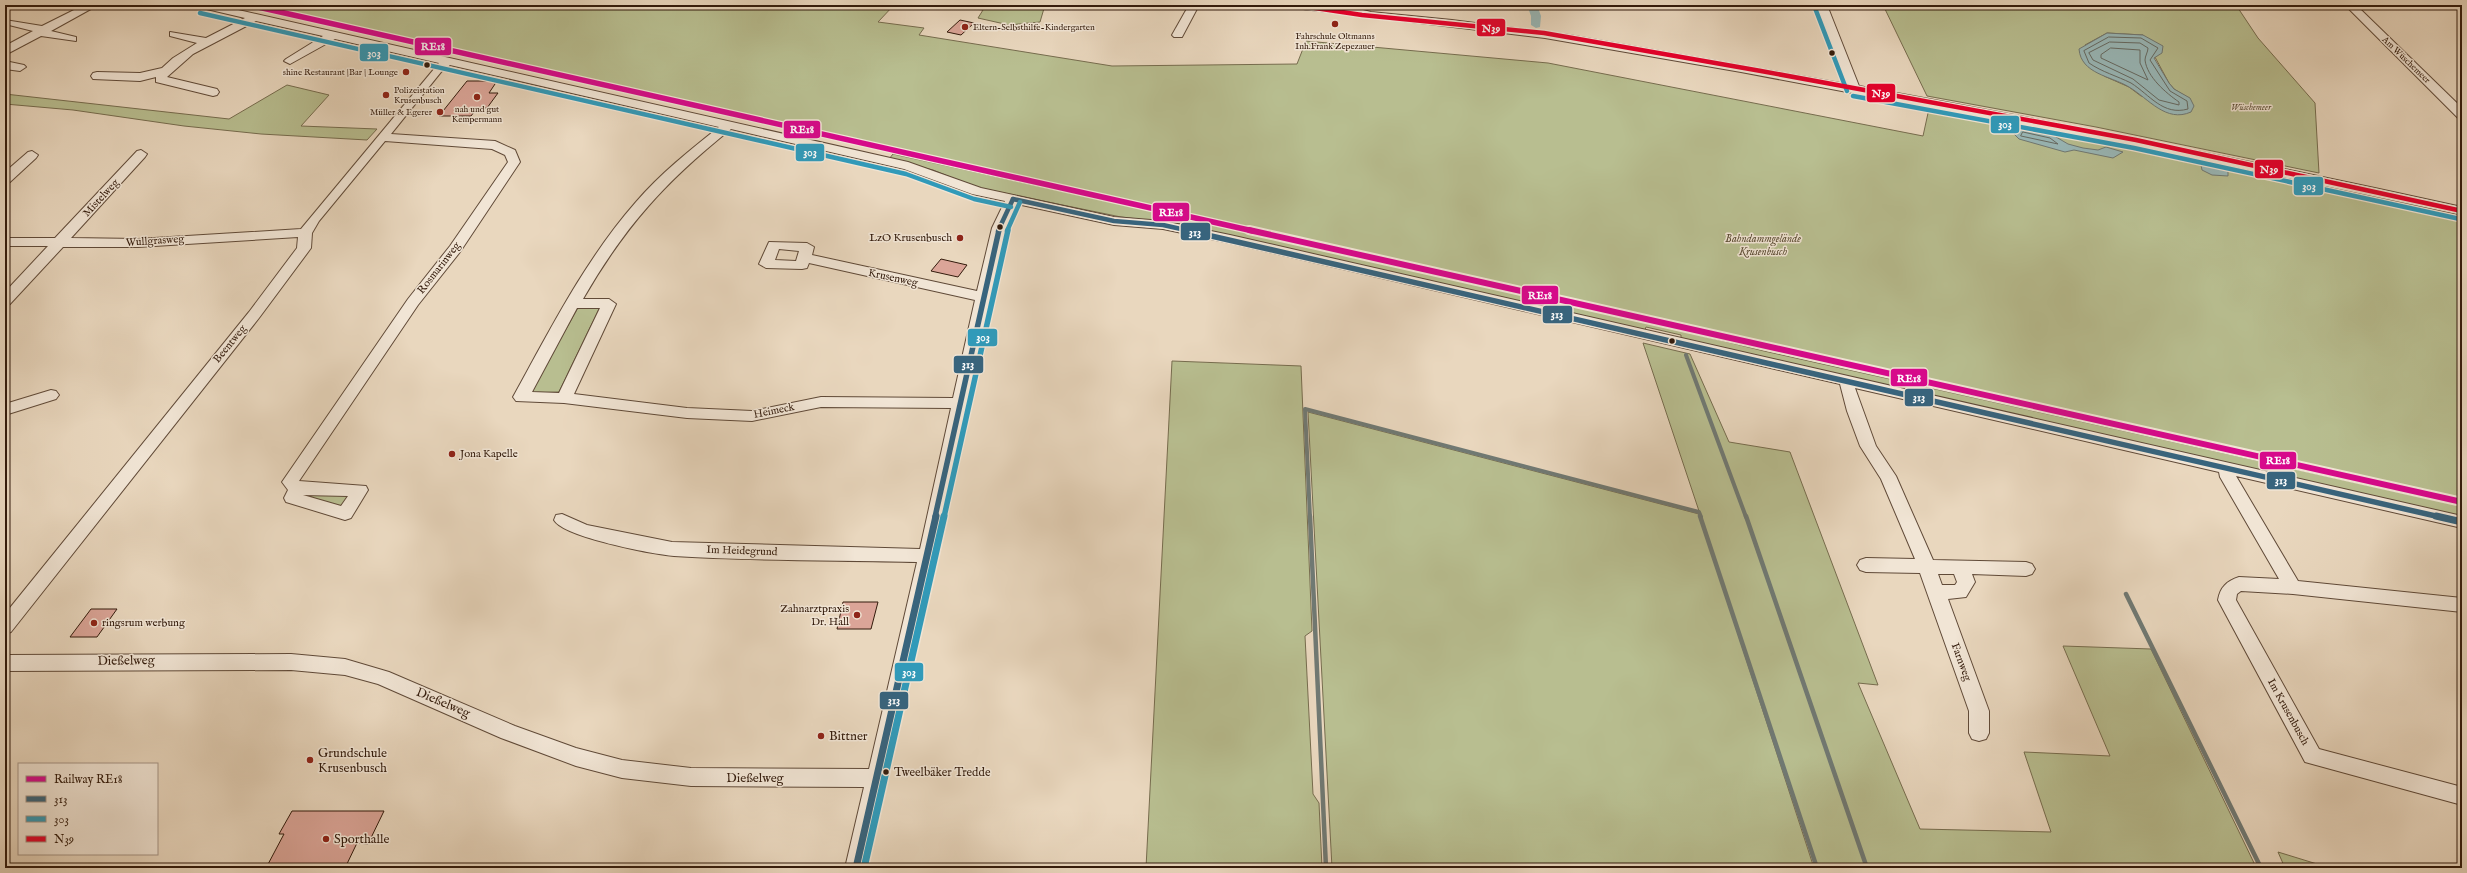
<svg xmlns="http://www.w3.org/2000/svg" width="2467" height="873" font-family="'IM FELL English',serif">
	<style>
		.green { fill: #b8be90; stroke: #766c4e; fill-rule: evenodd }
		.water { fill: #99b8b8; stroke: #707973 }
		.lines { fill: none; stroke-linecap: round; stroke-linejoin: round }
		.shore { stroke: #666a62; stroke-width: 1 }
		.stream-far1 { stroke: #707973; stroke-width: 4 }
		.stream { stroke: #707973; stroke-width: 4.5 }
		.canal { fill: #99b8b8; fill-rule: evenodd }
		.building { fill: #dba598; stroke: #331b0c }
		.street-casing { stroke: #604a38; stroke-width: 2 }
		.street { fill: #f1e5d5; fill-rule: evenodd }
		.bus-1-far2-casing { stroke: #f1e5d5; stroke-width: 7 }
		.bus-1-far1-casing { stroke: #f1e5d5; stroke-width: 8 }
		.bus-1-casing { stroke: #f1e5d5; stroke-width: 10 }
		.bus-2-far2-casing { stroke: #f1e5d5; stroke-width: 7 }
		.bus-2-far1-casing { stroke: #f1e5d5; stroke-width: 8 }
		.bus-2-casing { stroke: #f1e5d5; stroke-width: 10 }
		.bus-3-casing { stroke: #f1e5d5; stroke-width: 7 }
		.bus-1-far2 { stroke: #38647d; stroke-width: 4.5 }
		.bus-1-far1 { stroke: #38647d; stroke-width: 5.5 }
		.bus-1 { stroke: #38647d; stroke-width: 7 }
		.bus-2-far2 { stroke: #319ab9; stroke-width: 4.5 }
		.bus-2-far1 { stroke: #319ab9; stroke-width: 5.5 }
		.bus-2 { stroke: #319ab9; stroke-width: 7 }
		.bus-3 { stroke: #e4002b; stroke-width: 4.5 }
		.rail-1-far1-casing { stroke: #f1e5d5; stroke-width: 8 }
		.rail-1-casing { stroke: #f1e5d5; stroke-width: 10 }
		.rail-1-far1 { stroke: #d7098b; stroke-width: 5.5 }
		.rail-1 { stroke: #d7098b; stroke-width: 6 }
		.poi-dot { fill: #8f2418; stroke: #f1e5d5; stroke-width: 1.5 }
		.bus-dot { fill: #331b0c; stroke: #f1e5d5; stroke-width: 1.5 }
		.labels { text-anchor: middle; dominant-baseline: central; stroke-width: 3; stroke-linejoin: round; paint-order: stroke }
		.far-poi-label { font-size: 9px; fill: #331b0c; stroke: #f1e5d5; text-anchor: start }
		.far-street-label { font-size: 9px; fill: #331b0c; stroke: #f1e5d5 }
		.far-park-label { font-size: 9px; font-style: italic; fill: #5b4c34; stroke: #f1e5d5 }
		.street-label { font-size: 11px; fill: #331b0c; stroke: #f1e5d5 }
		.poi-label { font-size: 11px; fill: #331b0c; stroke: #f1e5d5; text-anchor: end }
		.park-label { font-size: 11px; font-style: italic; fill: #5b4c34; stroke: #f1e5d5 }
		.near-bus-label { font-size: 12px; fill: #331b0c; stroke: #f1e5d5; text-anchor: start }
		.near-street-label { font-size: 13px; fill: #331b0c; stroke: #f1e5d5 }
		.near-poi-label { font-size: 13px; fill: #331b0c; stroke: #f1e5d5; text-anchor: start }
		.line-badge { stroke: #f1e5d5; stroke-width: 1.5 }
		.badge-label { font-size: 11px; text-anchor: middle; font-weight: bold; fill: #fff }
	</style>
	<rect width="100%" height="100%" fill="#e9d7be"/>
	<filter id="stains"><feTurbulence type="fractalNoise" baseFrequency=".005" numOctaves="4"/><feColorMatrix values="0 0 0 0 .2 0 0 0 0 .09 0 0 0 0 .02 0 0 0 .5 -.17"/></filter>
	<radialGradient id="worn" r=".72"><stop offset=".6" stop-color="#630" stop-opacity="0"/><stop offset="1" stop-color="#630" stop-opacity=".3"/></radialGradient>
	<!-- green -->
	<g class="green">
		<path d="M258,5H894L878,22L924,28L919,35L1112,66L1297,64L1306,41L1548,63L1923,136L1930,104L2462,215V499Z"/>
		<path d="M943,5H1045L1040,22L1009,25L978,18L983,10Z"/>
		<path d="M1883,5H2236L2258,38L2315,103L2319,173L2096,127L1927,96ZM2107,33L2143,35L2169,83L2174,89L2190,99L2141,96L2129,87L2104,76L2085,45Z"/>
		<path d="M287,85L329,95L301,126L377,129L367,140L261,134L184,126L73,110L5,104V94L229,119Z"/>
		<path d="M893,154L1554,299L1764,351L2462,506V517L1681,338V335L1646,327L1645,330L1180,224L1121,217L975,187L933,170L889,159Z"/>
		<path d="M579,306L600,307L559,392L530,393Z"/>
		<path d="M1643,343L1690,354L1729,442L1790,452L1878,685L1858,683L1920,829L2051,832L2024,752L2110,756L2063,646L2151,649L2255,865L2276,868H1818Z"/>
		<path d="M1172,361L1301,366L1312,631L1305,636L1313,794L1319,803L1322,868H1146Z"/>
		<path d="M1308,412L1699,514L1814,868H1332Z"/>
		<path d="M297,489L360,490L345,514L292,498Z"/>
		<path d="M2278,852L2330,868H2285Z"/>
	</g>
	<!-- water -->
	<g class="water">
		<path d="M2107,33L2143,35L2163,46L2162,53L2154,58L2169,83L2174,89L2190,98L2194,106L2191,112C2166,123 2149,99 2129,87C2111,76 2081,74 2079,49Z"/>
		<path d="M2018,128L2051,134L2068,144L2083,148L2098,150L2106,147L2123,152L2113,158L2074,150L2065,152L2019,139L2014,134Z"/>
		<path d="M2201,165L2228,170V176L2212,175L2202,170Z"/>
	</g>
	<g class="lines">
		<!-- shore -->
		<g class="shore">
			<path d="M2109,37L2141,38L2158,48L2150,60L2170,91L2187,101L2188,109C2163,116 2150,95 2131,83C2117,76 2102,72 2089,63L2084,51Z"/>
			<path d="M2110,42L2140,43L2148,48C2148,52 2145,56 2145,60C2147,77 2166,93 2179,102V105L2159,100L2133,79L2093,60L2089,53Z"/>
			<path d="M2111,48L2140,50V63L2148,80L2101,58V55Z"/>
			<path d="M2023,132L2050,138L2058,144L2021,136Z"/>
		</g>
		<!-- stream-far1 -->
		<g class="stream-far1">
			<path d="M1686,355L1746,517"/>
			<path d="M1310,517L1305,409L1699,512L1701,517"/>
		</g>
		<!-- stream -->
		<g class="stream">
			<path d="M1310,516L1326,868"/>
			<path d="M1700,516L1817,868"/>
			<path d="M1746,516L1867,868"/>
			<path d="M2126,594L2261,868"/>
		</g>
		<!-- canal -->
		<path class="canal" d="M1527,5H1537L1541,16L1540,27L1536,28L1531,25V16Z"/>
	</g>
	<!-- building -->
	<g class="building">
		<path d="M960,20L974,23L961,35L947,32Z"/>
		<path d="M467,81H497L489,93H498L487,108H477L471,116H439Z"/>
		<path d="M941,259L967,265L958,277L931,271Z"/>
		<path d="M843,602H878L871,629H837Z"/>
		<path d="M91,609H117L97,637H70Z"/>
		<path d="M292,811H384L368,844L357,843L345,868H266L284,834H279Z"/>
	</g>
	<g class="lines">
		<!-- street casing -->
		<g class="street-casing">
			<g id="street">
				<path d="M84,5H98L51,31L76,37V41L41,36L5,55V46L33,31L5,24V20L42,26Z"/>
				<path d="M197,5H216L908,162L981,188L1114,217L1163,221L1230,235L2462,516V528L2236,476L2298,581L2462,598V612L2293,594L2241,591L2237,594L2236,600L2319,749L2462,787V805L2305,762L2218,600C2220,587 2227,581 2239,577L2279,579L2220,477L2219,472L1855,388L1876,446L1896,476L1933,560L2026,562L2032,564L2035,569L2032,574L2026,576L1972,574L1975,582L1966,597L1948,599L1989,711V733L1986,739L1979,741L1972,739L1969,733V711L1920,573L1866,572L1860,570L1857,565L1860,560L1866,558L1915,559L1881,479L1860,446L1847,411L1840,384L1230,243L1163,229L1114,225L1017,204L1006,228L995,273L936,556L867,868H845L864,787L691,786L622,778L576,766L501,738L378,684L345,675L291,670L5,671V655L291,654L345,659L389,672L515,726L576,748L622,760L691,768L869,769L917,562C836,560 754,561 674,556C652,554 563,537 554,520L556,515L562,514L587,525L672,542L920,549L951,408L821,407L752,421L687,418L564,403L516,401L513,397C550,330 585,260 636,202C660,174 690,150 719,127L450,65L441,72L391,134L495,141L515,150L520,162L460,252L418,305L299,481L366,486L368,490L351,518L345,520L286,502L284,498L288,490L282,482L408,299L450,246L508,162L505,155L492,149L385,141L319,221L312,233L311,248L259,318L11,632L5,634V614L249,312L297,248L298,237L138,247H63L10,304L5,306V292L48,246H5V238H55L137,151L141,150L147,154L145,157L71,238L138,239L301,229L439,63L335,39L290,64L284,61L286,59L323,36L256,21L193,54L167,77L217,89L219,92L217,95L213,96L156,82V77L140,81L93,79L91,76L93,73L97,72L140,73L162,68L173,58L197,43L170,36V32L206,38L245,18L198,7ZM731,129L904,169L972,194L1005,201L992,228L977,291L812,255L814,247L807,243L769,242L759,264L766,268L802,269L807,268L809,263L975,300L953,398L821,397L752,411L687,408L574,394L616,304L609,299H583C625,226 665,182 731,129ZM779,249L799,251L796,261L775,260ZM577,308H600L559,393L532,392ZM303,495L348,496L341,506ZM1938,574H1954L1957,582L1955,585H1942Z"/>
				<path d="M1189,5H1199L1182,37H1174L1172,35Z"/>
				<path d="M1290,5H1328L1355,8L1371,12L1452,20L1569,35L1846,84L1817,5H1827L1859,86C2061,123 2262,163 2462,207V215L2154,150L1741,72L1545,38L1295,8Z"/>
				<path d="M2345,5H2356L2462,108V119L2458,118Z"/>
				<path d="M5,61L24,65L26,67L20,71L5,69Z"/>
				<path d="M32,151L38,155L36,158L10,182L5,183V172L28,152Z"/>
				<path d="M51,390L56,391L59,395L56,399L5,415V404Z"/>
			</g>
		</g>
		<!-- street -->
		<use href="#street" class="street"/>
		<!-- bus-1-far2 casing -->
		<g class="bus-1-far2-casing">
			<g id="bus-1-far2">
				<path d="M1013,199L1114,221L1163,225L1190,231"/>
				<path d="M998,231L1013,199"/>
			</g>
		</g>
		<!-- bus-1-far1 casing -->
		<g class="bus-1-far1-casing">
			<g id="bus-1-far1">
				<path d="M1185,230L2440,517"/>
				<path d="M935,517L999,230"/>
			</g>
		</g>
		<!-- bus-1 casing -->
		<g class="bus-1-casing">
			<g id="bus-1">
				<path d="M2436,516L2462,522"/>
				<path d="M856,868L936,516"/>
			</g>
		</g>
		<!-- bus-2-far2 casing -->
		<g class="bus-2-far2-casing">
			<g id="bus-2-far2">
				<path d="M1815,8L1847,91"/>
				<path d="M200,13L906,174L974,199L1011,207"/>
				<path d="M1853,96L2134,148L2460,219"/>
				<path d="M1007,231L1020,202"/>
			</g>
		</g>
		<!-- bus-2-far1 casing -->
		<g class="bus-2-far1-casing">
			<path id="bus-2-far1" d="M944,517L1008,230"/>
		</g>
		<!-- bus-2 casing -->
		<g class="bus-2-casing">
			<path id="bus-2" d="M864,868L944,516"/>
		</g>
		<!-- bus-3 casing -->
		<g class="bus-3-casing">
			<path id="bus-3" d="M1295,5L1362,15L1544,33L1761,71L2136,140L2462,211"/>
		</g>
		<!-- bus-1-far2 -->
		<use href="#bus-1-far2" class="bus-1-far2"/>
		<!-- bus-1-far1 -->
		<use href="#bus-1-far1" class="bus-1-far1"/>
		<!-- bus-1 -->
		<use href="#bus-1" class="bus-1"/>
		<!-- bus-2-far2 -->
		<use href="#bus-2-far2" class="bus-2-far2"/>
		<!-- bus-2-far1 -->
		<use href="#bus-2-far1" class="bus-2-far1"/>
		<!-- bus-2 -->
		<use href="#bus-2" class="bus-2"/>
		<!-- bus-3 -->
		<use href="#bus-3" class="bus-3"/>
		<!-- rail-1-far1 casing -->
		<g class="rail-1-far1-casing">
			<path id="rail-1-far1" d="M249,5L1253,231"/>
		</g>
		<!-- rail-1 casing -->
		<g class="rail-1-casing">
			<path id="rail-1" d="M1249,230L2462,502"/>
		</g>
		<!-- rail-1-far1 -->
		<use href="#rail-1-far1" class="rail-1-far1"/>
		<!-- rail-1 -->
		<use href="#rail-1" class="rail-1"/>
	</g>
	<!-- markers -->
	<g class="poi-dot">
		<circle cx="1335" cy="24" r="4"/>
		<circle cx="965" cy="27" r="4"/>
		<circle cx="406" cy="72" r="4"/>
		<circle cx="386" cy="95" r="4"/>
		<circle cx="477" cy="97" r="4"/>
		<circle cx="440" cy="112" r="4"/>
		<circle cx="960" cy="238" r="4"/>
		<circle cx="452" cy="454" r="4"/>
		<circle cx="857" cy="615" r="4"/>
		<circle cx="94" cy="623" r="4"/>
		<circle cx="821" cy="736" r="4"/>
		<circle cx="310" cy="760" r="4"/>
		<circle cx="326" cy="839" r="4"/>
	</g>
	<g class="bus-dot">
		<circle cx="1832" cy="53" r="3.5"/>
		<circle cx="427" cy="65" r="3.5"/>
		<circle cx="1000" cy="227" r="3.5"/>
		<circle cx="1672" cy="341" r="3.5"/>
		<circle cx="886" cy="772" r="3.5"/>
	</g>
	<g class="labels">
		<!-- far-poi labels -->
		<g class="far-poi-label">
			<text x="973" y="27">Eltern-Selbsthilfe-Kindergarten</text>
			<text x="1335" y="36" text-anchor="middle">Fahrschule Oltmanns<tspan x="1335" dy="10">Inh.Frank Zepezauer</tspan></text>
			<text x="398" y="72" text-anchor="end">shine Restaurant |Bar | Lounge</text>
			<text x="394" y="90">Polizeistation<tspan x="394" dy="10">Krusenbusch</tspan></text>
			<text x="477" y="109" text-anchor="middle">nah und gut<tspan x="477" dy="10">Kempermann</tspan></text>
			<text x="432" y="112" text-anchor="end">Müller &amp; Egerer</text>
		</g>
		<!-- far-street labels -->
		<g class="far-street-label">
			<text transform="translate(2406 60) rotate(44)">Am Wüschemeer</text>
		</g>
		<!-- far-park labels -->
		<g class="far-park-label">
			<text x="2251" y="107">Wüschemeer</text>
		</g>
		<!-- street labels -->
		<g class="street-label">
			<text transform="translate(101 198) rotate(-47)">Mistelweg</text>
			<text transform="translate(155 241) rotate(-4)">Wullgrasweg</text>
			<text transform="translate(439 268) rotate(-52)">Rosmarinweg</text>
			<text transform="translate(893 278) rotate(12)">Krusenweg</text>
			<text transform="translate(230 344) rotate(-51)">Beentweg</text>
			<text transform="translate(774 411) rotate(-11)">Heimeck</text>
			<text transform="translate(742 551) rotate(2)">Im Heidegrund</text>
			<text transform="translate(1961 662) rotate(70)">Farnweg</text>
			<text transform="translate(2288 712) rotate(61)">Im Krusenbusch</text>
		</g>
		<!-- poi labels -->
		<g class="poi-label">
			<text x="952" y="238">LzO Krusenbusch</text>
			<text x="460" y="454" text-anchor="start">Jona Kapelle</text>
			<text x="849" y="609">Zahnarztpraxis<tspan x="849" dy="13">Dr. Hall</tspan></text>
			<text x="102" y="623" text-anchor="start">ringsrum werbung</text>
		</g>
		<!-- park labels -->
		<g class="park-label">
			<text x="1763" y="239">Bahndammgelände<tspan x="1763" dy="13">Krusenbusch</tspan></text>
		</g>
		<!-- near-bus labels -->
		<g class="near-bus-label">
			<text x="894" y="772">Tweelbäker Tredde</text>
		</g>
		<!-- near-street labels -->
		<g class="near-street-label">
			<text transform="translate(126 661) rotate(-1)">Dießelweg</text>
			<text transform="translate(443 703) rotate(23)">Dießelweg</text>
			<text x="755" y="778">Dießelweg</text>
		</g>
		<!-- near-poi labels -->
		<g class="near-poi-label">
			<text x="829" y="736">Bittner</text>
			<text x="318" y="753">Grundschule<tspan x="318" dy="15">Krusenbusch</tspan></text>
			<text x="334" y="839">Sporthalle</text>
		</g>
	</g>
	<g class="line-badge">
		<rect x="1476" y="18" width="30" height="19" rx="4" fill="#e4002b"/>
		<rect x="414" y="37" width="38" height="19" rx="4" fill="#d7098b"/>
		<rect x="359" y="43" width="30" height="19" rx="4" fill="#319ab9"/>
		<rect x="1866" y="83" width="30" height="20" rx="4" fill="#e4002b"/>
		<rect x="1990" y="115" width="30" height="19" rx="4" fill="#319ab9"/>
		<rect x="783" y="120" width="38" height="19" rx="4" fill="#d7098b"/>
		<rect x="795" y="143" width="30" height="19" rx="4" fill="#319ab9"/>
		<rect x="2254" y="159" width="30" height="20" rx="4" fill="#e4002b"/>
		<rect x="2293" y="176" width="31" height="20" rx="4" fill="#319ab9"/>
		<rect x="1152" y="202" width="38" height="20" rx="4" fill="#d7098b"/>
		<rect x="1180" y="222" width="31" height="19" rx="4" fill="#38647d"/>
		<rect x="1521" y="285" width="38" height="20" rx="4" fill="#d7098b"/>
		<rect x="1542" y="305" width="31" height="19" rx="4" fill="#38647d"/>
		<rect x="967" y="328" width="31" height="19" rx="4" fill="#319ab9"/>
		<rect x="953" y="355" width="31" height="19" rx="4" fill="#38647d"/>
		<rect x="1890" y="368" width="38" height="19" rx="4" fill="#d7098b"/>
		<rect x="1904" y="388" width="30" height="19" rx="4" fill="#38647d"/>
		<rect x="2259" y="451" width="38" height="19" rx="4" fill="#d7098b"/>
		<rect x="2266" y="471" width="30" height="19" rx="4" fill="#38647d"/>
		<rect x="894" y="662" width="30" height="20" rx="4" fill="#319ab9"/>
		<rect x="879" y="691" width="30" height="19" rx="4" fill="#38647d"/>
	</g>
	<g class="badge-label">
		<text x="1491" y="32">N39</text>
		<text x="433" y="50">RE18</text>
		<text x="374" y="57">303</text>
		<text x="1881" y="97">N39</text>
		<text x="2005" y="128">303</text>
		<text x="802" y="133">RE18</text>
		<text x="810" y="156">303</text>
		<text x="2269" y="173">N39</text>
		<text x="2309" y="190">303</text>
		<text x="1171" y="216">RE18</text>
		<text x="1195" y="236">313</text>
		<text x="1540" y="299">RE18</text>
		<text x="1557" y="318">313</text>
		<text x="983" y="341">303</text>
		<text x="968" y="368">313</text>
		<text x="1909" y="382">RE18</text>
		<text x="1919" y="401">313</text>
		<text x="2278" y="464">RE18</text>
		<text x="2281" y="484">313</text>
		<text x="909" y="676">303</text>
		<text x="894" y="704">313</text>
	</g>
	<!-- margin -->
	<rect width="2467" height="873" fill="none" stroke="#e9d7be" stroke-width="20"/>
	<rect x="6" y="6" width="2455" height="861" fill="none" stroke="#331b0c" stroke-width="2"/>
	<rect x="10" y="10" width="2447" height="853" fill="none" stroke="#331b0c"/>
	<!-- legend -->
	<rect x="18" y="763" width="140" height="92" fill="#f1e5d5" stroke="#a59485"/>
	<rect x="26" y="776" width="20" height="6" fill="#d7098b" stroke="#a59485"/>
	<text x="54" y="783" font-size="12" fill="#331b0c">Railway RE18</text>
	<rect x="26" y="796" width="20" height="6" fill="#38647d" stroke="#a59485"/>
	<text x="54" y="803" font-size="12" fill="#331b0c">313</text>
	<rect x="26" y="816" width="20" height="6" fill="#319ab9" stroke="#a59485"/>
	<text x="54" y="823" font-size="12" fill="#331b0c">303</text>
	<rect x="26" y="836" width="20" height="6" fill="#e4002b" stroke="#a59485"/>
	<text x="54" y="843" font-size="12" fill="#331b0c">N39</text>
	<rect width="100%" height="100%" filter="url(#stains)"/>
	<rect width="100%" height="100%" fill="url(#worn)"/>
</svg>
